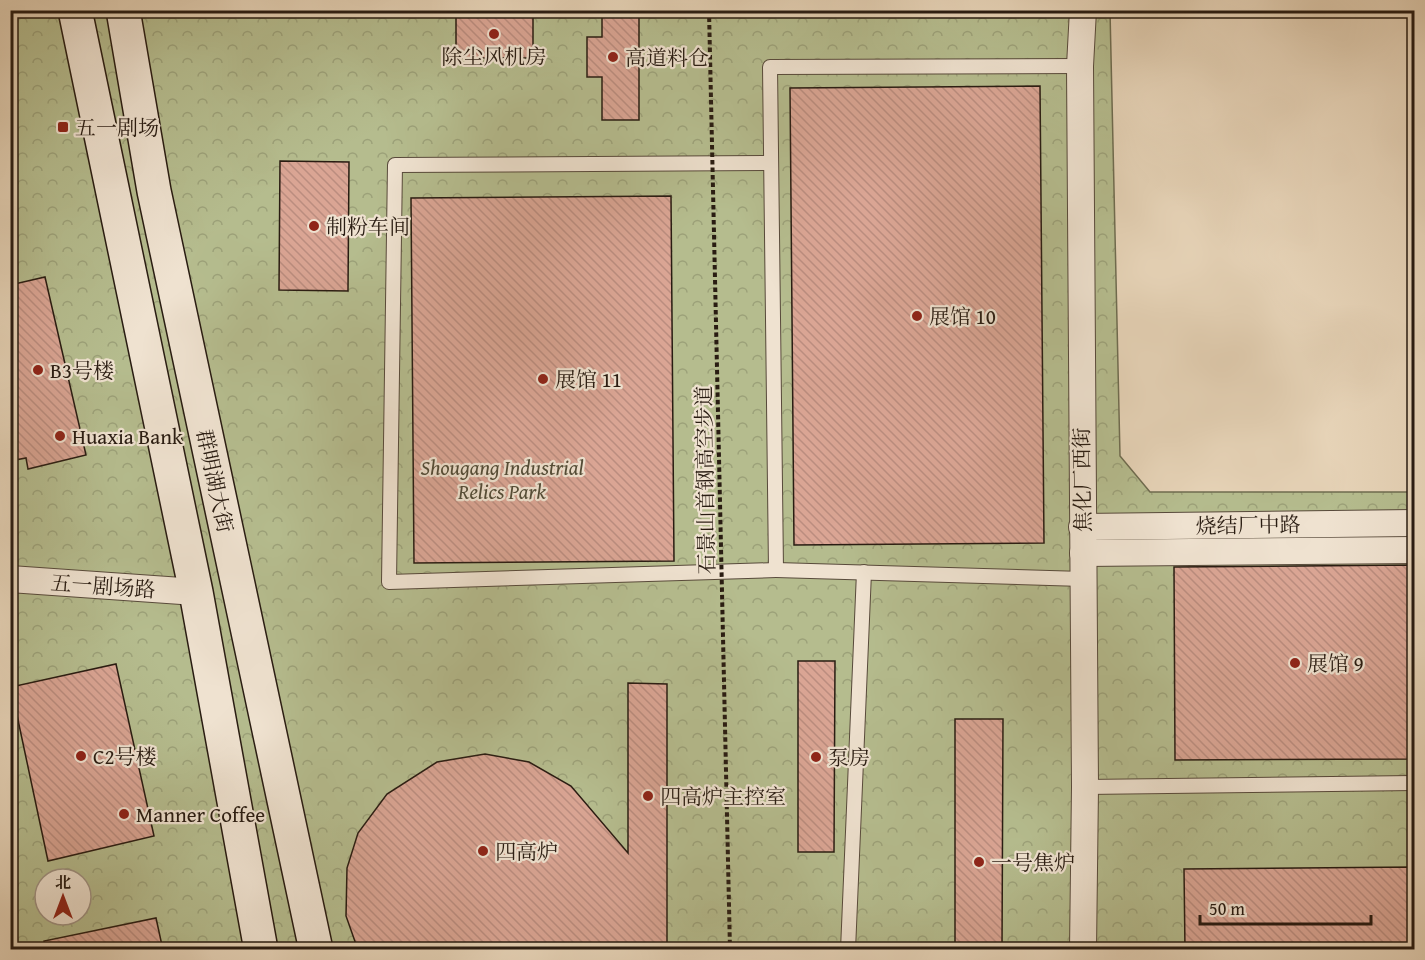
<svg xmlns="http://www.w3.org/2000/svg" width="1425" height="960" font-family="'Gentium Book Plus','Noto Serif SC',serif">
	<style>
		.park { fill: url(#park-crowns); stroke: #6f6c50; stroke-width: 1.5; fill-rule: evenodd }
		.building { fill: url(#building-back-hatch); stroke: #291c12; stroke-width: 1.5 }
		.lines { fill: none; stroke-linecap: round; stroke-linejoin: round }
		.service-casing { stroke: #584a3b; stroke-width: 16 }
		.minor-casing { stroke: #584a3b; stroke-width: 28 }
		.secondary-casing { stroke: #291c12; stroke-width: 36 }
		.service { stroke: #efe2d0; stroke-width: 14 }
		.minor { stroke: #efe2d0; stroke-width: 26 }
		.secondary { stroke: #efe2d0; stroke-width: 33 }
		.path-bridge { stroke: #291c12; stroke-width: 4; stroke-dasharray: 4.5 3; stroke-linecap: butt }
		.poi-dot { fill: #8f2418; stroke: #efe2d0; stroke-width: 2 }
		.labels { text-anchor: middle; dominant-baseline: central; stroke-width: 4.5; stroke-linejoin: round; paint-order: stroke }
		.poi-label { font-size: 21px; fill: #291c12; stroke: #efe2d0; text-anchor: start }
		.park-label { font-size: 21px; font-style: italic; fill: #534c37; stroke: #efe2d0 }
		.street-label { font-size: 21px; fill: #291c12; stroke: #efe2d0 }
	</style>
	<defs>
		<pattern id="park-crowns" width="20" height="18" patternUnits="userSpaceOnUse" patternTransform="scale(1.5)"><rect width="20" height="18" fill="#b5bc8e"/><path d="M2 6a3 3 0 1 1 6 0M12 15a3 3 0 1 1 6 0" fill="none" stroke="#9ca179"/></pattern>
		<pattern id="building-back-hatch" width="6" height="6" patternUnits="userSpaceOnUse" patternTransform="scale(1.5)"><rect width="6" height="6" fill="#daa594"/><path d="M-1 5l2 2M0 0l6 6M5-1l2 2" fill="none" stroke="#bb8d7f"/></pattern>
	</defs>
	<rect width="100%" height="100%" fill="#e6d3b7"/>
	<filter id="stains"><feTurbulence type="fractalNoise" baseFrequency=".00333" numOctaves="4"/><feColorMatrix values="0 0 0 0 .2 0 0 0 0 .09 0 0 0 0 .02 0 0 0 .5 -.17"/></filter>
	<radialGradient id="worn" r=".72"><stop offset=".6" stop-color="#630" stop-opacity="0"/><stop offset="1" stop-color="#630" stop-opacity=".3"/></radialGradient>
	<!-- park -->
	<path class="park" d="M10,11H1110L1120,456L1150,492H1414V949H11ZM45,879H81V915H45Z"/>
	<!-- building -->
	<g class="building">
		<rect x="456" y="10" width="77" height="48"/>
		<path d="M602,10H639V120H602V77H587V37H602Z"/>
		<path d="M1040,86L1044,543L794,545L790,88Z"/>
		<path d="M280,161L349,162L348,291L279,290Z"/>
		<path d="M671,196L674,561L414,563L411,198Z"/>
		<path d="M45,277L86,455L28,469L26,458L10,461V285Z"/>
		<path d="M1414,565V759L1175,760L1174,567Z"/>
		<path d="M798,661H835L834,852H798Z"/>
		<path d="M116,664L154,836L48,861L11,687Z"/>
		<path d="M628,683L667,684V950H358L346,916L347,868L358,833L387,794L437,762L485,754L529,762L571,786L628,853Z"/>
		<path d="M955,719H1003L1002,950H955Z"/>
		<path d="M1414,867V950H1185L1184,869Z"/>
		<path d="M156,918L163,950H45L44,941Z"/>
	</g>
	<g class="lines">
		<!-- service casing -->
		<g class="service-casing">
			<g id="service">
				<path d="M1080,66L770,67L776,570L1083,579"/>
				<path d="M771,163L395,165L389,582L776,570"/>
				<path d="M1085,787L1414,783"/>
				<path d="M848,950L864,572"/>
			</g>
		</g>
		<!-- minor casing -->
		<g class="minor-casing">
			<g id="minor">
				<path d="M1082,527L1414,523"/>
				<path d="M1083,553L1414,550"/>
				<path d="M10,579L196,592"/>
				<path d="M1083,950L1085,787L1080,66L1083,10"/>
			</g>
		</g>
		<!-- secondary casing -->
		<g class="secondary-casing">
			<g id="secondary">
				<path d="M75,10L196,592L261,950"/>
				<path d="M123,10L154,191L316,950"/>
			</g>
		</g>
		<!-- service -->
		<use href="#service" class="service"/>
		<!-- minor -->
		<use href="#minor" class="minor"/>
		<!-- secondary -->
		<use href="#secondary" class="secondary"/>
		<!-- path-bridge -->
		<path class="path-bridge" d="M709,10L730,950"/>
	</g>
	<!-- markers -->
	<g class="poi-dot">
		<circle cx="494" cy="34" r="6"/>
		<circle cx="613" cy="57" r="6"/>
		<rect x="57" y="121" width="12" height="12" rx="3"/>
		<circle cx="314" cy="226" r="6"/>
		<circle cx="917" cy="316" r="6"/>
		<circle cx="38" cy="370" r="6"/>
		<circle cx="543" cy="379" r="6"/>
		<circle cx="60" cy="436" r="6"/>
		<circle cx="1295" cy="663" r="6"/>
		<circle cx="81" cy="756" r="6"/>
		<circle cx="816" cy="757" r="6"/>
		<circle cx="648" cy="796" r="6"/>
		<circle cx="124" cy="814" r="6"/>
		<circle cx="483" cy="851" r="6"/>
		<circle cx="979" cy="862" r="6"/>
	</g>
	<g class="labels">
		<!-- poi labels -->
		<g class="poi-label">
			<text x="494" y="56" text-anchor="middle">除尘风机房</text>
			<text x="625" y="57">高道料仓</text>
			<text x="75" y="127">五一剧场</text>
			<text x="326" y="226">制粉车间</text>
			<text x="929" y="316">展馆 10</text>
			<text x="50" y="370">B3号楼</text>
			<text x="555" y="379">展馆 11</text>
			<text x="72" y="436">Huaxia Bank</text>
			<text x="1307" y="663">展馆 9</text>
			<text x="93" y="756">C2号楼</text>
			<text x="828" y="757">泵房</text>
			<text x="660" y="796">四高炉主控室</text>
			<text x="136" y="814">Manner Coffee</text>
			<text x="495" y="851">四高炉</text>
			<text x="991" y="862">一号焦炉</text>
		</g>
		<!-- park labels -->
		<g class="park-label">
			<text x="502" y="467">Shougang Industrial<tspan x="502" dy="24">Relics Park</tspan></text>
		</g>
		<!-- street labels -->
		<g class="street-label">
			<text transform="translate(705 480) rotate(-91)">石景山首钢高空步道</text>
			<text transform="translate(1082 480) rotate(-91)">焦化厂西街</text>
			<text transform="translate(215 481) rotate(78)">群明湖大街</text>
			<text transform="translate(1248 525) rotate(-1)">烧结厂中路</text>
			<text transform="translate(103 586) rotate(4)">五一剧场路</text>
		</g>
	</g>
	<!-- margin -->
	<rect width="1425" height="960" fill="none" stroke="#e6d3b7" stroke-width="36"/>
	<rect x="12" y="12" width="1401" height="936" fill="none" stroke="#291c12" stroke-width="3"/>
	<rect x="18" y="18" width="1389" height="924" fill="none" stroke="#291c12" stroke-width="1.5"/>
	<!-- north arrow -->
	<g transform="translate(63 897)"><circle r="28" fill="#efe2d0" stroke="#a09384" stroke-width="1.5"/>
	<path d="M0-4.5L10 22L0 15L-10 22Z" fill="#8f2418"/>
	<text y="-9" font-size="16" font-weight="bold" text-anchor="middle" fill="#291c12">北</text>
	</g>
	<!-- scale -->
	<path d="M1200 915v9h171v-9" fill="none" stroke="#291c12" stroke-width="3"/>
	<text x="1209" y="915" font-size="18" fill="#291c12" stroke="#efe2d0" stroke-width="4.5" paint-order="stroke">50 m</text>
	<rect width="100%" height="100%" filter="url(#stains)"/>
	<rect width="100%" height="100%" fill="url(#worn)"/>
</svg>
